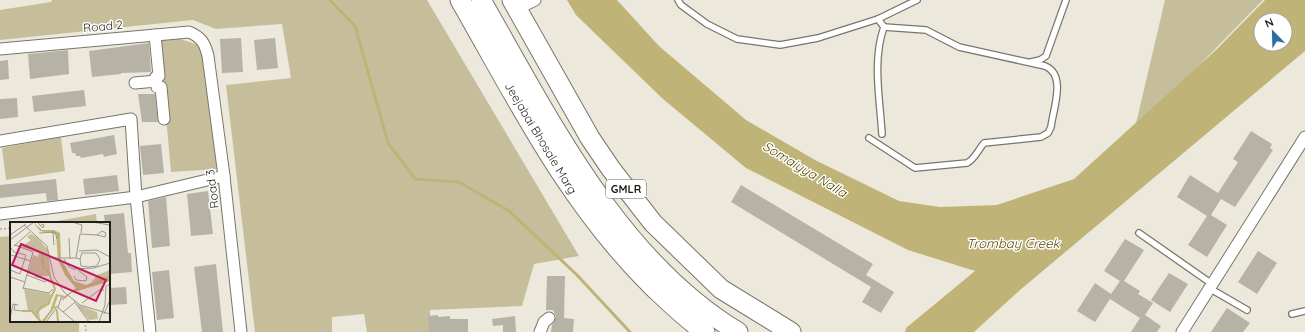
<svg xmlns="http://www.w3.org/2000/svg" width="1305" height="332" font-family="Quicksand,sans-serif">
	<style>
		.green { fill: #c6be9b }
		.water { fill: #c0b378; fill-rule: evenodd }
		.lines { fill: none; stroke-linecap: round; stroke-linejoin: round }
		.stream { stroke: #c0b378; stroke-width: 3 }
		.building { fill: #b6b3a6 }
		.lane-casing { stroke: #78766a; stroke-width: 8 }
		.street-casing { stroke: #78766a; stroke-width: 13 }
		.highway-casing { stroke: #78766a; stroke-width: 21 }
		.path { stroke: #acaa9f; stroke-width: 1.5; stroke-dasharray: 2 2; stroke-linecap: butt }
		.lane { stroke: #fff; stroke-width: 5.5 }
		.street { stroke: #fff; stroke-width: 11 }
		.highway { stroke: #fff; stroke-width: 19 }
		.labels { text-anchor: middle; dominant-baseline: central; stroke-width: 3; stroke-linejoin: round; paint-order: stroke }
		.shield { fill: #fff; stroke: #62625e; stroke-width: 1 }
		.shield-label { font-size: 11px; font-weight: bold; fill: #1f1e19 }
		.street-label { font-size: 12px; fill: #1f1e19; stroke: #fff }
		.water-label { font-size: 13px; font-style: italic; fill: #594b00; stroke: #fff }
		.inset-river { fill: none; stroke: #c0b378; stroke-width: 2 }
		.inset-road { fill: none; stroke: #9a988e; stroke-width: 1 }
		.view { fill: #c2185b; fill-opacity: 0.15; stroke: #c2185b; stroke-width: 2 }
		.inset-edge { fill: none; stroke: #1f1e19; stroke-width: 2 }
	</style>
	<rect width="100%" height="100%" fill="#ece9dc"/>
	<!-- green -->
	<g class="green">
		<path d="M52,0H427L579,256L534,264L522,306L430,310V332H367L364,314L332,317V332H255L226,85L291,78L282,24L216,29L193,20L0,40V10L51,2Z"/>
		<path d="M1165,0H1263L1134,132Z"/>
		<path d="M159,39H180L202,46L218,169L171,172Z"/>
		<path d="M61,137L65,171L6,180L2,148Z"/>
		<path d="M96,214L97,223H58L57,221Z"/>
		<path d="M11,236V321H79V332H0V237Z"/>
	</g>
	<!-- water -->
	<path class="water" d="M567,0H617L659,46L746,120L815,160L899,201L940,207L997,205L1074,179L1216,50L1265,0H1305V51L1020,290L974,332H905L906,328L975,271L908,250L746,168L663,99L576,15ZM1261,20H1285V44H1261Z"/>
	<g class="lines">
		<!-- stream -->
		<path class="stream" d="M330,0L355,26L388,143L415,179L459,182L509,211L576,274L630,332"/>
	</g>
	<!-- building -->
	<g class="building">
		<path d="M241,38L243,72L222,73L220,39Z"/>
		<path d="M275,38L278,68L257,70L254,40Z"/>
		<path d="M149,43L151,72L121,73V74L92,77L89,51Z"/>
		<path d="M68,50L69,74L30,79L28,54Z"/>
		<path d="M8,60L9,79L0,80V61Z"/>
		<path d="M84,90L86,106L34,112L32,96Z"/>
		<path d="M138,94H155L158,122H142Z"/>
		<path d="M17,98L18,117L0,119V99Z"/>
		<path d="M1251,131L1272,144L1270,148L1273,150L1235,207L1221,199L1211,215L1227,225L1207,257L1188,245L1207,216L1177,197L1190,175L1218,193L1238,162L1233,159Z"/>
		<path d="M114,135L117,154L104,157L103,154L81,158L80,156H76L75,153H72L70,143Z"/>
		<path d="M161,144L164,173L143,175L140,146Z"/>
		<path d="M117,175L119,191L85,195L83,179Z"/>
		<path d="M56,179L58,200L47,201L46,193L0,198V185Z"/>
		<path d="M741,185L873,264L866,275L894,292L881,313L862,302L871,287L731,202Z"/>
		<path d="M208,191L213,234L191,236L187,194Z"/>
		<path d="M166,197L170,246L152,248L148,201Z"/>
		<path d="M124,213L128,253H131L132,272L109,274V223H105L104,215Z"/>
		<path d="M1125,239L1144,250L1124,281L1140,291L1138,294L1153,303L1145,315L1161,326L1157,332H1131L1140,318L1110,299L1095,322L1077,311L1095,283L1111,294L1120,281L1104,271Z"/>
		<path d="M1258,251L1277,263L1257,294L1238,282Z"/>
		<path d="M216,264L223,332H202L194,267Z"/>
		<path d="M169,270L174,318L157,320L152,272Z"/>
		<path d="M1169,273L1188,284L1170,312L1151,300Z"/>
		<path d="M547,276H565L564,318L574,319L573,332H551L552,325L556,317L553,310H546Z"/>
		<path d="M126,287L127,304L109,305V288Z"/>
		<path d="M1227,308L1250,323L1243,332H1211Z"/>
		<path d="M438,315V317L450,316V319H468V332H429L428,316Z"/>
		<path d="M515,316L516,332H503V325L493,326L492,319Z"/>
	</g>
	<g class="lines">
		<!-- lane casing -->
		<g class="lane-casing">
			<g id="lane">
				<path d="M678,0L681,5L707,24L737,39L780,45L818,38L878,19L917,0"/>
				<path d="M878,19L884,27C872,60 880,100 882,134"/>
				<path d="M1031,62L1040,60L1046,56L1066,0"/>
				<path d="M869,138L915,168L967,163C975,159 978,150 984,143L1041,137L1048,133L1051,127C1053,109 1067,75 1045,66L959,47L926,30L884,27"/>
				<path d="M1139,233L1212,284"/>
				<path d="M1209,288L1247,310"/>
				<path d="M1292,314L1305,311"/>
			</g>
		</g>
		<!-- street casing -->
		<g class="street-casing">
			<g id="street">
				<path d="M517,9L535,0"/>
				<path d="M155,35L159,76L156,77L157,87H161L164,119"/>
				<path d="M0,49L189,32C201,37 205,43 208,56L224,176L241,332"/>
				<path d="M135,83L156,81"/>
				<path d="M0,141L131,119L136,197L150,332"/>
				<path d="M0,214L136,197L224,176"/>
				<path d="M540,332L544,322L549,318"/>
				<path d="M1182,332L1305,137"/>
			</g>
		</g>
		<!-- highway casing -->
		<g class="highway-casing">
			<g id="highway">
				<path d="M460,0C518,101 568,203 652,286C669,302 686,319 705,332"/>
				<path d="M481,0C549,118 617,259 738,332"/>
				<path d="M512,0L590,138L611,169L653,223L721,289L791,332"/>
			</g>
		</g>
		<!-- path -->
		<g class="path">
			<path d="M0,229L11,228"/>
			<path d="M85,321L86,332"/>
		</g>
		<!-- lane -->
		<use href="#lane" class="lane"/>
		<!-- street -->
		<use href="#street" class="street"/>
		<!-- highway -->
		<use href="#highway" class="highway"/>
	</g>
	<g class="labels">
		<!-- shield labels -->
		<rect class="shield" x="606" y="180" width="40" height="18" rx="3"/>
		<g class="shield-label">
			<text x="626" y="189">GMLR</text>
		</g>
		<!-- street labels -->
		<g class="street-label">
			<text transform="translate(103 26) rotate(-5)">Road 2</text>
			<text transform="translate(541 138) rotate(59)">Jeejabai Bhosale Marg</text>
			<text transform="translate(212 189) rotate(-97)">Road 3</text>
		</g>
		<!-- water labels -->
		<g class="water-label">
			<text transform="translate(805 169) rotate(31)">Somaiyya Nalla</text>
			<text x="1013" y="243">Trombay Creek</text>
		</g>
	</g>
	<!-- overview -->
	<g transform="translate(10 222)">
		<rect width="100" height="100" fill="#ece9dc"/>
		<path d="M21,12L27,15L38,28L41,54H30L29,56L25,55L26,52H18L23,33L28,35L29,31L6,23H14L21,18L17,15ZM100,48V54L81,61L87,53ZM14,67L41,72L40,82L29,89L30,98L23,89H18ZM66,82L87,90L88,97L79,98Z" fill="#c6be9b"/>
		<path d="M23,0L32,8H44L50,11L51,37L64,59L76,63L100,53V59L61,71L55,77L48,74L43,88L34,100H31L40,89L46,72L55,74L66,66L55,53L48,38L46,12L30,9Z" fill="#c0b378"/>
		<path class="inset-river" d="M44,84L47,89L48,100M12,89H22L31,100M27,91L31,85L38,82L45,67L38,49L33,45L32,30"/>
		<path class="inset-road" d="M27,0L33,6L34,3L31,2M62,0L72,3L71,11M82,0L100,3M14,3L37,24L44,55L54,70L70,83L100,92M29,11L45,10L47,17M43,11L44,23M0,13L16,2M59,16L60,37M0,18L24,0M5,23L23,30L13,67M4,24L20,10M69,29L87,28L100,35M1,33L21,39M44,36H66L70,12L87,13L92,9L96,11L95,15L87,13M66,36L70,37L71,44L78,45L87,44L90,37L86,31H72L70,37M54,37L58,44L63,47L84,46L100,41M0,48L10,52L16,33L4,30L1,26M17,53L35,60L38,57M64,54L66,58L76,59L77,55L68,48M0,55L15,60M13,66L39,71L43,67M64,79L79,100M72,81L92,66L94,69M5,83L4,88L12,89M46,84L65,100M48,86L51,76L54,78M53,90L64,81M94,92L100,78M0,96L3,82L8,83M36,100L45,88M89,100L95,83L96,64L100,62"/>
		<path class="view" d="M11,22L96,58L86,79L2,43Z"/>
		<rect width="100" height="100" class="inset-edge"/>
	</g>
	<!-- north arrow -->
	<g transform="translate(1273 32) rotate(337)"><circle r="19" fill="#ffffff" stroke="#a5a5a3"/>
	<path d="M0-3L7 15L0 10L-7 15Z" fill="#2c6fa4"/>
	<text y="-6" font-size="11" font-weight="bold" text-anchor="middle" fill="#1f1e19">N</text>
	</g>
</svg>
